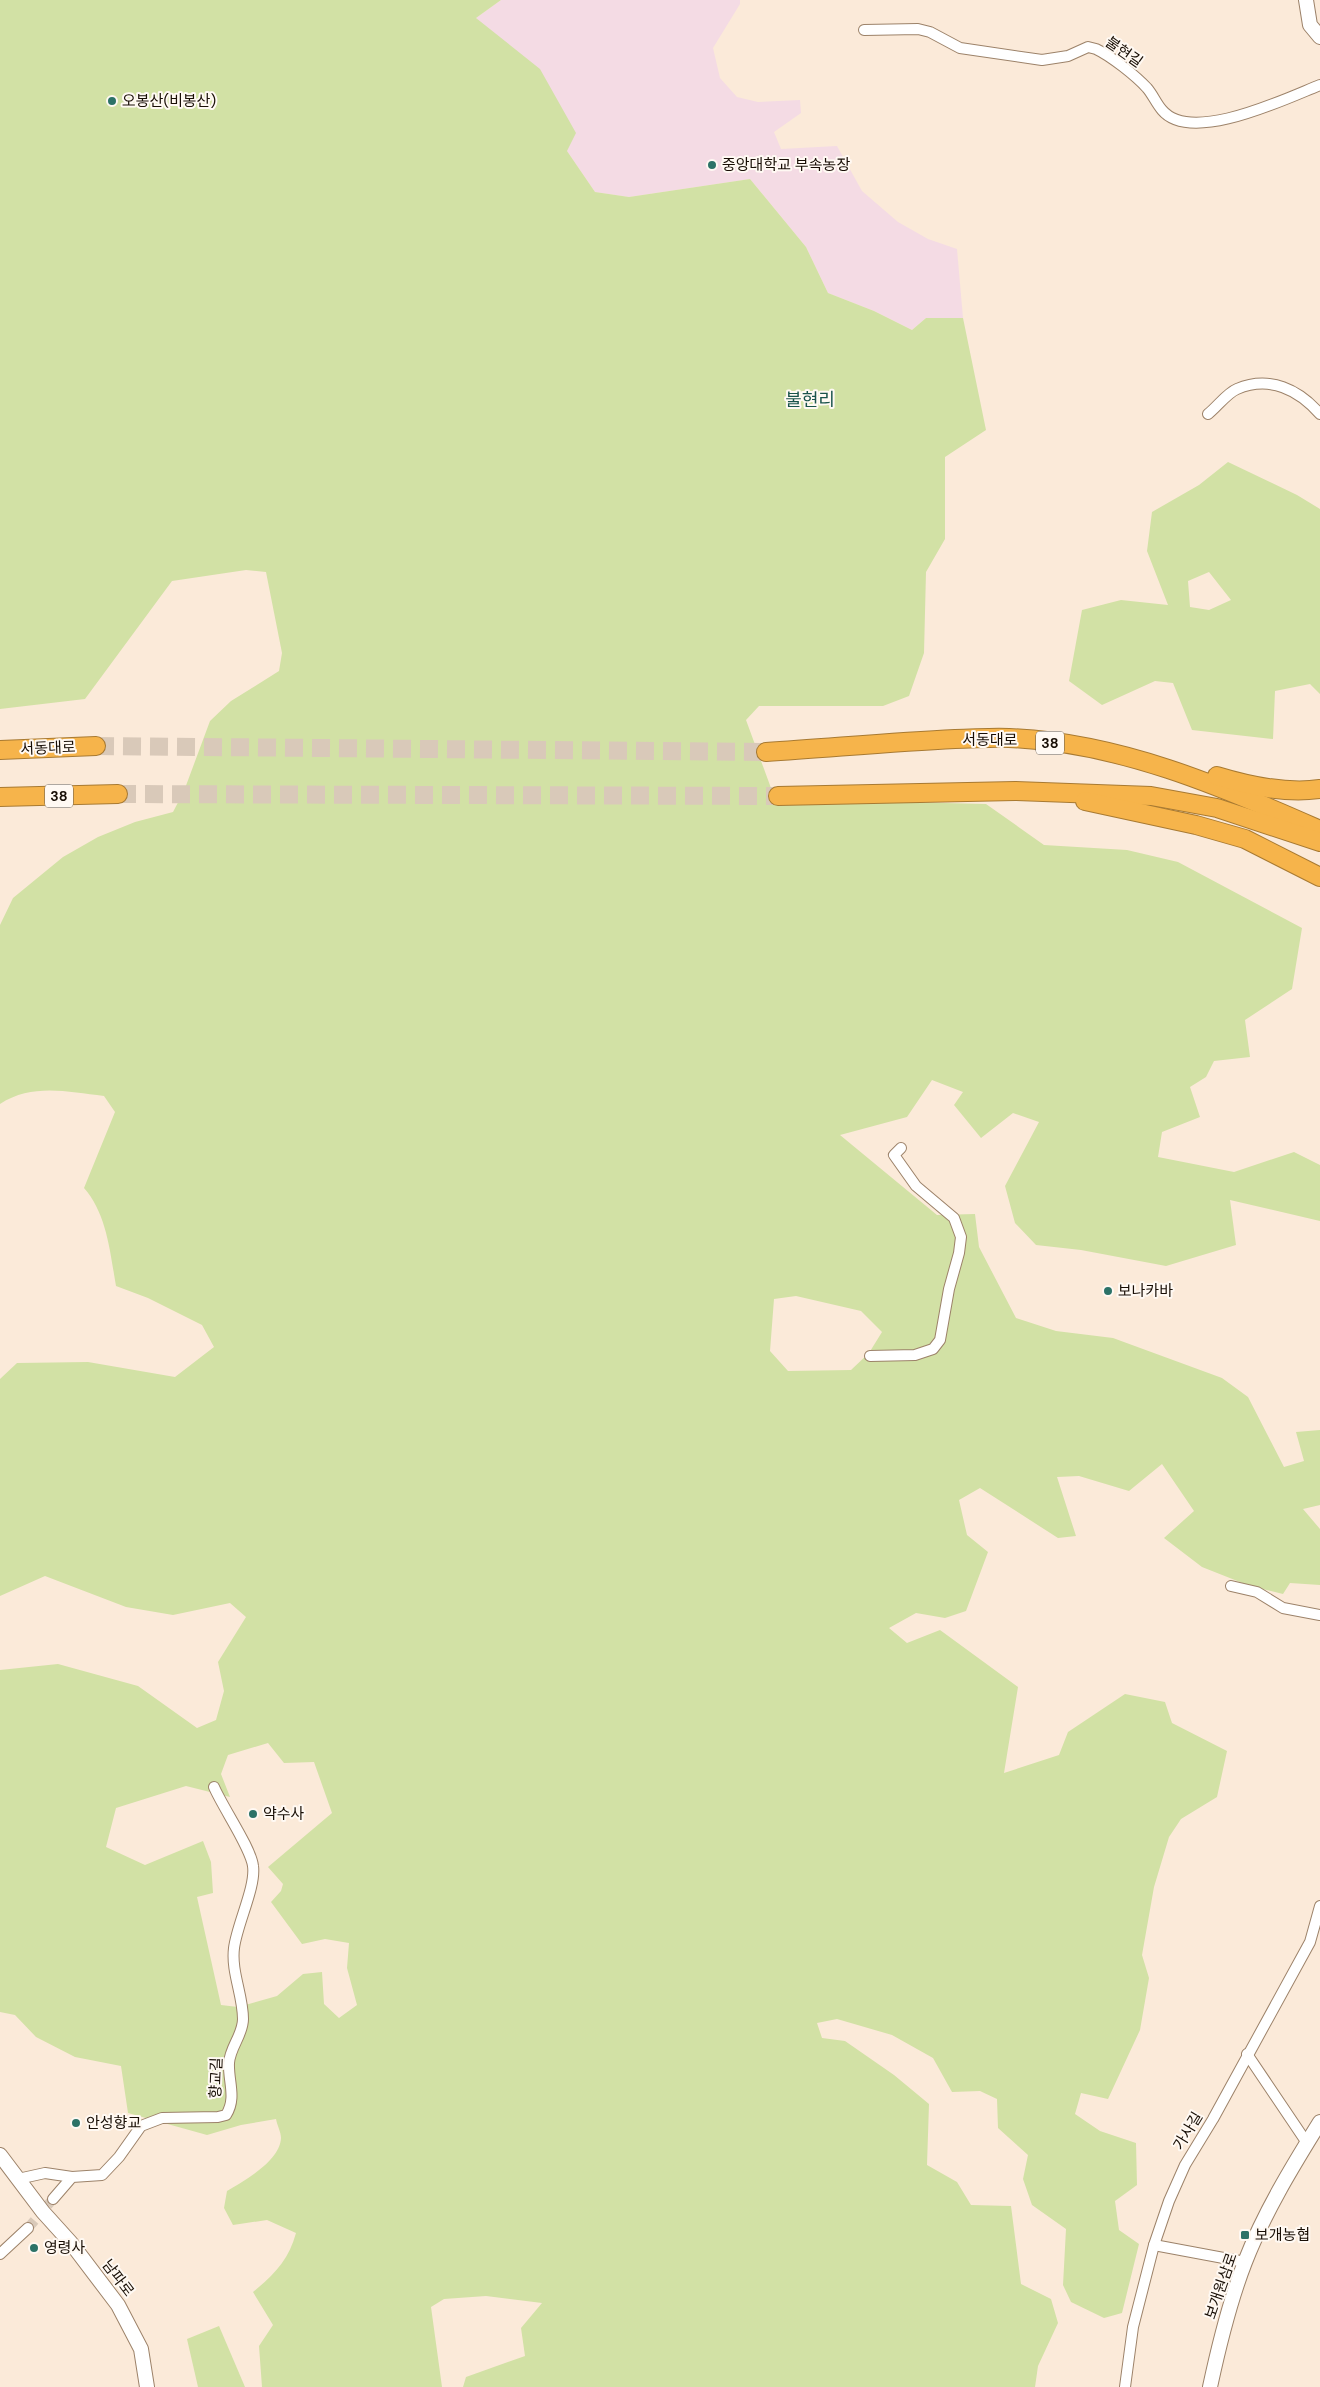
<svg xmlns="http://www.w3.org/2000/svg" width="1320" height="2387" font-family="'DM Sans','Noto Sans KR',sans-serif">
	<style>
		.education { fill: #f4dbe4 }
		.green { fill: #d2e1a5; fill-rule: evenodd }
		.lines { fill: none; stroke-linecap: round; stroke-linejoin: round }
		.street-tunnel { stroke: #d9c9b9; stroke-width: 10; stroke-dasharray: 10 5; stroke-linecap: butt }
		.highway-tunnel { stroke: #d9c9b9; stroke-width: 18; stroke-dasharray: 18 9; stroke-linecap: butt }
		.street-casing { stroke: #9c8269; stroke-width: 12 }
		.secondary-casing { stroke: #9c8269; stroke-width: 16 }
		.highway-casing { stroke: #a87a32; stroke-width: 20 }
		.street { stroke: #fff; stroke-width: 10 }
		.secondary { stroke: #fff; stroke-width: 14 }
		.highway { stroke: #f6b44b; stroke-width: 18 }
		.poi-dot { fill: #2c7267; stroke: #fff9f3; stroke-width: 2 }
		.labels { text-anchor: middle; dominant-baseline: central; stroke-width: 4; stroke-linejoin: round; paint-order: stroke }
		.shield { fill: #fff9f3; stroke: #5d544c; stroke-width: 1 }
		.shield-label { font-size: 14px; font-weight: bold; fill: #180e05 }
		.street-label { font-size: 15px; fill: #180e05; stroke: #fff9f3 }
		.poi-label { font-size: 15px; fill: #180e05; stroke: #fff9f3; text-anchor: start }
		.quarter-label { font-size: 18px; fill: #1a534b; stroke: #fff9f3 }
	</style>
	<rect width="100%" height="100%" fill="#fbead9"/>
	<!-- education -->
	<path class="education" d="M501,0H740V4L713,48L720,78L737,97L758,102L800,100L801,113L774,132L781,149L837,146L862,191L898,222L928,239L957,249L963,318H926L912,330L874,311L828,293L806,247L750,179L629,197L595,192L476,18Z"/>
	<!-- green -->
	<g class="green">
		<path d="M0,0H501L476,18L540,69L576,133L567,151L595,192L629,197L750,179L806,247L828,293L874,311L912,330L926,318H963L986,430L945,457V539L926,572L924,653L909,696L883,706H759L746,720L775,799L986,804L1044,845L1127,850L1178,862L1302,928L1292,989L1245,1020L1250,1057L1214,1061L1206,1077L1190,1087L1200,1117L1162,1132L1158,1157L1234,1172L1294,1152L1320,1165V1221L1230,1200L1236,1245L1166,1266L1081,1250L1036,1245L1015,1223L1005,1186L1039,1122L1013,1113L981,1138L954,1105L963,1092L932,1080L907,1117L840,1135L937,1215L975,1214L979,1247L1016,1318L1056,1331L1113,1338L1222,1378L1248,1397L1284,1467L1304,1461L1296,1432L1320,1430V1505L1303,1509L1320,1529V1585L1290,1583L1283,1594L1250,1586L1202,1567L1164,1538L1194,1511L1162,1464L1129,1491L1079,1476L1057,1477L1076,1536L1058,1538L980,1488L959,1500L967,1535L988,1552L966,1611L945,1618L916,1613L889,1628L907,1643L940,1630L1018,1687L1004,1773L1059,1755L1068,1732L1125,1694L1165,1702L1172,1723L1227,1751L1217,1797L1181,1819L1169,1837L1154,1887L1142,1955L1149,1978L1140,2030L1108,2099L1081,2093L1075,2114L1100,2131L1136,2143L1137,2185L1115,2201L1119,2230L1139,2244L1122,2313L1104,2318L1071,2302L1063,2285L1066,2229L1032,2205L1023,2179L1028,2155L998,2128L997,2099L980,2091L952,2092L933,2058L892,2035L837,2019L817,2023L822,2038L845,2041L894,2075L929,2104L927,2165L957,2182L971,2205L1011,2206L1021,2284L1051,2299L1058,2323L1038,2366L1035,2387H463L466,2377L525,2356L521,2328L542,2303L486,2296L444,2299L431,2307L442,2387H262L259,2346L273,2325L253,2292C275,2274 289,2259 296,2233L267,2220L233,2225L224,2208L227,2191C244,2181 280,2161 281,2138C281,2132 277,2125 276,2119L241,2125L207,2135L128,2113L121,2066L75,2057L36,2037L15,2015L0,2012V1670L58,1664L138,1686L197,1728L216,1720L224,1691L218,1662L246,1617L230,1603L173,1615L126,1607L45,1576L0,1596V1379L17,1363L88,1362L175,1377L214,1347L202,1325L148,1298L116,1286C110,1252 107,1214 84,1188L115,1112L104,1096C67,1092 33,1083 0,1104V925L13,898L63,857L98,837L135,822L173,812L184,791L210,721L231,701L279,671L282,653L266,572L246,570L172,581L85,699L0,709ZM796,1296L861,1311L882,1332L869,1353L851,1370L788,1371L770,1351L774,1299ZM268,1743L284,1763L314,1762L332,1813L268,1867L283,1884L281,1891L271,1902L302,1944L325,1939L349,1943L347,1968L357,2005L339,2018L324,2004L322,1972L303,1974L277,1996L238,2007L221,2005L197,1897L213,1893L211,1862L203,1841L145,1865L106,1847L116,1808L186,1786L230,1797L221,1774L228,1755Z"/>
		<path d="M1228,462L1297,495L1320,509V694L1310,684L1275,691L1273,739L1192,730L1173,683L1155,681L1102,705L1069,681L1082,610L1121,600L1168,605L1147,551L1152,512L1199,485ZM1209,572L1231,600L1209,610L1190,607L1188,581Z"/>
		<path d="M219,2326L245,2387H198L187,2339Z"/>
	</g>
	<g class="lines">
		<!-- street-tunnel -->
		<path class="street-tunnel" d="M28,2228L53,2199"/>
		<!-- highway-tunnel -->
		<g class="highway-tunnel">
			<path d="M96,746L766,752"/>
			<path d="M118,794L778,796"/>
		</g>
		<!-- street casing -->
		<g class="street-casing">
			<g id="street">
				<path d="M864,30L918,29L930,32L960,48L1042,60L1068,56L1088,47L1096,49C1111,56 1136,76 1147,88C1153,95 1156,103 1162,110C1191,145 1287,98 1320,85"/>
				<path d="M1208,414C1217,407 1227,393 1237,389C1270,375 1299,390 1320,414"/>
				<path d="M870,1356L915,1355L933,1349L940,1340L949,1289L959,1253L961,1237L954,1218L916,1186L894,1155L901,1148"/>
				<path d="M1231,1586L1257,1592L1283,1608L1320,1615"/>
				<path d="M1247,2054L1307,2143"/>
				<path d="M18,2179L45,2173L72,2177"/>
				<path d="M53,2199L72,2177L102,2175L119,2157L141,2126L162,2118L218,2117L226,2115C237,2098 228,2081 229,2063C230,2047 243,2035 243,2019C243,1995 231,1972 234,1948C237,1924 256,1887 253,1866C251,1848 223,1808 214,1787"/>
				<path d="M1154,2245L1245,2262"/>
				<path d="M0,2254L28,2228"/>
				<path d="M1125,2387L1133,2327L1154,2245L1169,2201L1185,2165L1213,2119L1310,1942L1320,1906"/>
			</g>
		</g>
		<!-- secondary casing -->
		<g class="secondary-casing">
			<g id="secondary">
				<path d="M1306,0L1310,25L1320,37"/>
				<path d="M0,2155L43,2212L71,2243L118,2305L141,2349L147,2387"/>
				<path d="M1210,2387C1219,2345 1229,2303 1245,2262C1264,2213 1292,2167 1320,2122"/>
			</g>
		</g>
		<!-- highway casing -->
		<g class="highway-casing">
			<g id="highway">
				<path d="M0,750L96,746"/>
				<path d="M766,752C829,748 892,742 955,739C973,739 991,737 1009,738C1118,742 1221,786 1320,830"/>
				<path d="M1217,776C1250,786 1286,794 1320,789"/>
				<path d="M778,796L1015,791L1151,796L1217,808L1320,842"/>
				<path d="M0,797L118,794"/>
				<path d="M1085,801L1196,825L1245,839L1320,877"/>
			</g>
		</g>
		<!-- street -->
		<use href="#street" class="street"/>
		<!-- secondary -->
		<use href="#secondary" class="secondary"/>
		<!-- highway -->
		<use href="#highway" class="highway"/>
	</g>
	<!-- markers -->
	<g class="poi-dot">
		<circle cx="112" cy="101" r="5"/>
		<circle cx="712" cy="165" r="5"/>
		<circle cx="1108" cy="1291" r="5"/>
		<circle cx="253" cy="1814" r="5"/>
		<circle cx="76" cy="2123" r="5"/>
		<rect x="1240" y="2230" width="10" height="10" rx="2.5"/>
		<circle cx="34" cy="2248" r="5"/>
	</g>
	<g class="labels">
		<!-- shield labels -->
		<g class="shield">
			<rect x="1036" y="731.5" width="28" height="23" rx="4"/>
			<rect x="45" y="784.5" width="28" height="23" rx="4"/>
		</g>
		<g class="shield-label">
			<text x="1050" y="743">38</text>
			<text x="59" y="796">38</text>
		</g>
		<!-- street labels -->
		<g class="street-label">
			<text transform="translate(1124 52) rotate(35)">불현길</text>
			<text x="990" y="740">서동대로</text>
			<text transform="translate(48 748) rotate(-2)">서동대로</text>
			<text transform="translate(216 2078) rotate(-88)">향교길</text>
			<text transform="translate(1188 2131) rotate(-59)">가사길</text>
			<text transform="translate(118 2278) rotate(53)">남파로</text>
			<text transform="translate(1221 2286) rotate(-71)">보개원삼로</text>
		</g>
		<!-- poi labels -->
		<g class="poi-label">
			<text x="122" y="101">오봉산(비봉산)</text>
			<text x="722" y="165">중앙대학교 부속농장</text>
			<text x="1118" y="1291">보나카바</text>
			<text x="263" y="1814">약수사</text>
			<text x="86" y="2123">안성향교</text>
			<text x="1255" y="2235">보개농협</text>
			<text x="44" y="2248">영령사</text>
		</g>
		<!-- quarter labels -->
		<g class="quarter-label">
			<text x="810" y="400">불현리</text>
		</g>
	</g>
</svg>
